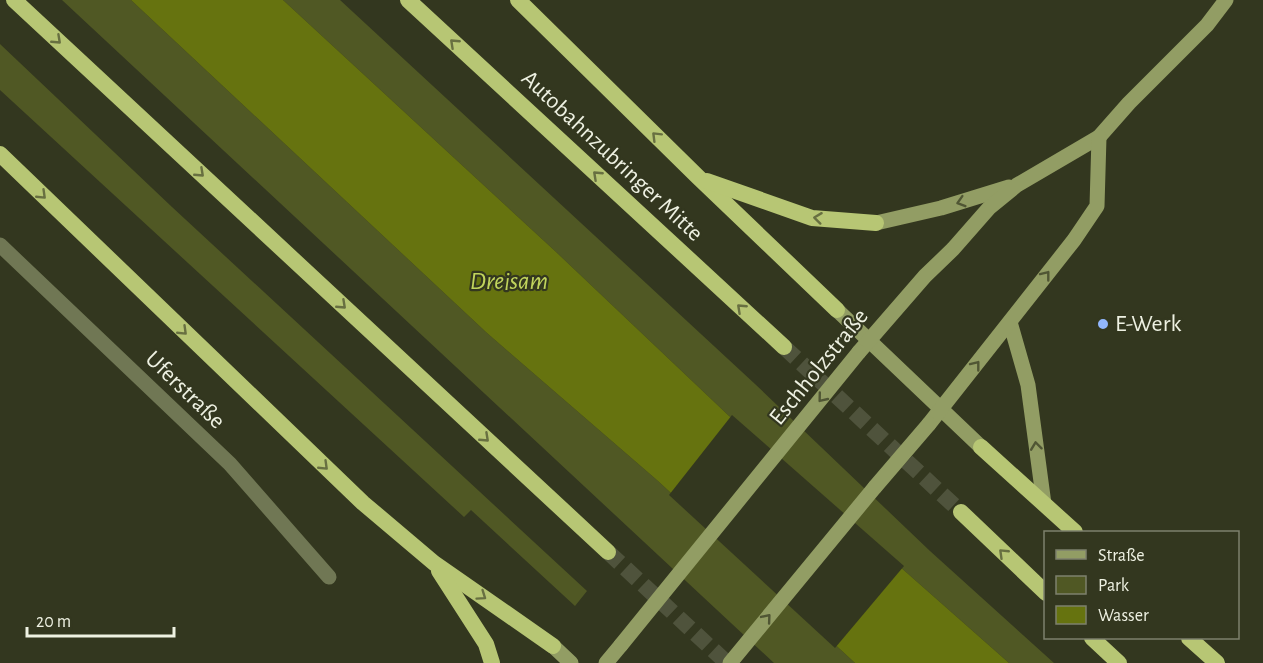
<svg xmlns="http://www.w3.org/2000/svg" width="1263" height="663" font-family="'Alegreya Sans',sans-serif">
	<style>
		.green { fill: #505824 }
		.water { fill: #66730f }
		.pier { fill: #33371f }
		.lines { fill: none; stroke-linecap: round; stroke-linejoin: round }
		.trunk-tunnel { stroke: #4f533c; stroke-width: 16; stroke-dasharray: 16 8; stroke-linecap: butt }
		.minor { stroke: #707754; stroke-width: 15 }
		.secondary { stroke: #929d64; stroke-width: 15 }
		.trunk { stroke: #b7c674; stroke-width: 16 }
		.secondary-bridge { stroke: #929d64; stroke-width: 15 }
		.oneway { stroke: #687041 }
		.oneway2 { stroke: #505634 }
		.poi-dot { fill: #92b7fd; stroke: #33371f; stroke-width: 2 }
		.labels { text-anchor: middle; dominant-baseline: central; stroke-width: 4.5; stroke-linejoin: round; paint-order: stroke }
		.street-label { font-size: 24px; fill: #eef1e2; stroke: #33371f }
		.poi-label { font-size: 24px; fill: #eef1e2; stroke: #33371f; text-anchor: start }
		.water-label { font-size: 26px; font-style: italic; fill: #c1d45c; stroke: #33371f }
	</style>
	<rect width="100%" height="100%" fill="#33371f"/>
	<!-- green -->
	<g class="green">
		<path d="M62,0H131L487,333L658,481L855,663H774Z"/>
		<path d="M283,0H340L755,384L930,551L1054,663H1009L728,415L555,251Z"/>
		<path d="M0,44L172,207L587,591L575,606L471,510L464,517L0,90Z"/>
	</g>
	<!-- water -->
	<path class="water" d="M131,0H283L555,251L728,415L1009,663H855L658,481L487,333Z"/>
	<!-- pier -->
	<path class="pier" d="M732,415L904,566L835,648L669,495Z"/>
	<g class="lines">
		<!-- trunk-tunnel -->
		<g class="trunk-tunnel">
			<path d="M784,347L961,512"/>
			<path d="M608,552L727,663"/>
		</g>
		<!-- minor -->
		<path class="minor" d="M0,245L230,464L329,577"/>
		<!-- secondary -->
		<g class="secondary">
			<path d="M876,223L941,208L1009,187"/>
			<path d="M837,310L981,447"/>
			<path d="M1010,322L1028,385L1044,504"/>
			<path d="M859,352L925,276L953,249L989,208L1017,185L1099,137L1129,103L1207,25L1226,0"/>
			<path d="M929,424L1074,240L1097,206L1099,137"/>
			<path d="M553,646L571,663"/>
			<path d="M606,663L621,645"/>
			<path d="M730,663L875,487"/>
		</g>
		<!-- trunk -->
		<g class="trunk">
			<path d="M14,0L608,552"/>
			<path d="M408,0L784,347"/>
			<path d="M518,0L698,177L837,310"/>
			<path d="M0,154L363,503L434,563L553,646"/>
			<path d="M707,181L812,218L876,223"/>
			<path d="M981,447L1075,532"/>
			<path d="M961,512L1046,593"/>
			<path d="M439,571L486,644L492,663"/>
			<path d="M1092,638L1119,663"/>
			<path d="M1189,638L1217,663"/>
		</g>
		<!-- secondary-bridge -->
		<g class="secondary-bridge">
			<path d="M875,487L929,424"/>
			<path d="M621,645L859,352"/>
		</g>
	</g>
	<!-- one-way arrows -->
	<defs><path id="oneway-chevron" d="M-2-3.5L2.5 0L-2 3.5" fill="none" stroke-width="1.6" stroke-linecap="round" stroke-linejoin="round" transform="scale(1.5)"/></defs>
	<g class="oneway">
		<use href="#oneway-chevron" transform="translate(57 40) rotate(43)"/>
		<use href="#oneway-chevron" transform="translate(454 43) rotate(-137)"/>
		<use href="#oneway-chevron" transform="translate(656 136) rotate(-135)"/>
		<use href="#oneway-chevron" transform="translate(200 173) rotate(43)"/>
		<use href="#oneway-chevron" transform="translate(597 175) rotate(-137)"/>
		<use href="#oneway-chevron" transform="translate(42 195) rotate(44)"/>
		<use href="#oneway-chevron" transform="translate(818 218) rotate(-173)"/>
		<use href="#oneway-chevron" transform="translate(342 305) rotate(43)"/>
		<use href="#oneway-chevron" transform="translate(741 308) rotate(-137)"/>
		<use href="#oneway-chevron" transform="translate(183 331) rotate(44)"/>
		<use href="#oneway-chevron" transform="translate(485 438) rotate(43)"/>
		<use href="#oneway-chevron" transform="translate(324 466) rotate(44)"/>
		<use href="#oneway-chevron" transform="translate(1003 553) rotate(-136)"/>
		<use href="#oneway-chevron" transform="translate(482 596) rotate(35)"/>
	</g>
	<g class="oneway2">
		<use href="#oneway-chevron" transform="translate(961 202) rotate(163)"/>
		<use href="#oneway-chevron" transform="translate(1046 275) rotate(-52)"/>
		<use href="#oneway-chevron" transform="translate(976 365) rotate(-52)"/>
		<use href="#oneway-chevron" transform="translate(822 398) rotate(129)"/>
		<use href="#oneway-chevron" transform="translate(1036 446) rotate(-97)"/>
		<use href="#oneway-chevron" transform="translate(767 618) rotate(-50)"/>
	</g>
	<!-- markers -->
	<circle class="poi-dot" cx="1103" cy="324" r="6"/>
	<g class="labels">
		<!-- street labels -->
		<g class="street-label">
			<text transform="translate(612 156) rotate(43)">Autobahnzubringer Mitte</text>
			<text transform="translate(819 367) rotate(-51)">Eschholzstraße</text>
			<text transform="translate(185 390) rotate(44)">Uferstraße</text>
		</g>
		<!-- poi labels -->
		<g class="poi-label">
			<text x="1115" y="324">E-Werk</text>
		</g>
		<!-- water labels -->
		<g class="water-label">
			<text x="509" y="281">Dreisam</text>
		</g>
	</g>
	<!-- legend -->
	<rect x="1044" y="531" width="195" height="108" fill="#33371f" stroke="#7e816d" stroke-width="1.5"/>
	<rect x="1056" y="550" width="30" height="9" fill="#929d64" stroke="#7e816d" stroke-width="1.5"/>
	<text x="1098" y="561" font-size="18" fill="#eef1e2">Straße</text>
	<rect x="1056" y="576" width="30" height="18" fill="#505824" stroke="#7e816d" stroke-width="1.5"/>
	<text x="1098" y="591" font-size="18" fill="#eef1e2">Park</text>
	<rect x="1056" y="606" width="30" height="18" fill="#66730f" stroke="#7e816d" stroke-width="1.5"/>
	<text x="1098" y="621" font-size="18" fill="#eef1e2">Wasser</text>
	<!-- scale -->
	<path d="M27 627v9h147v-9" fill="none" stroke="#eef1e2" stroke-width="3"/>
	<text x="36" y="627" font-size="18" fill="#eef1e2" stroke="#33371f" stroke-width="4.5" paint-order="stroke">20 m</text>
</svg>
